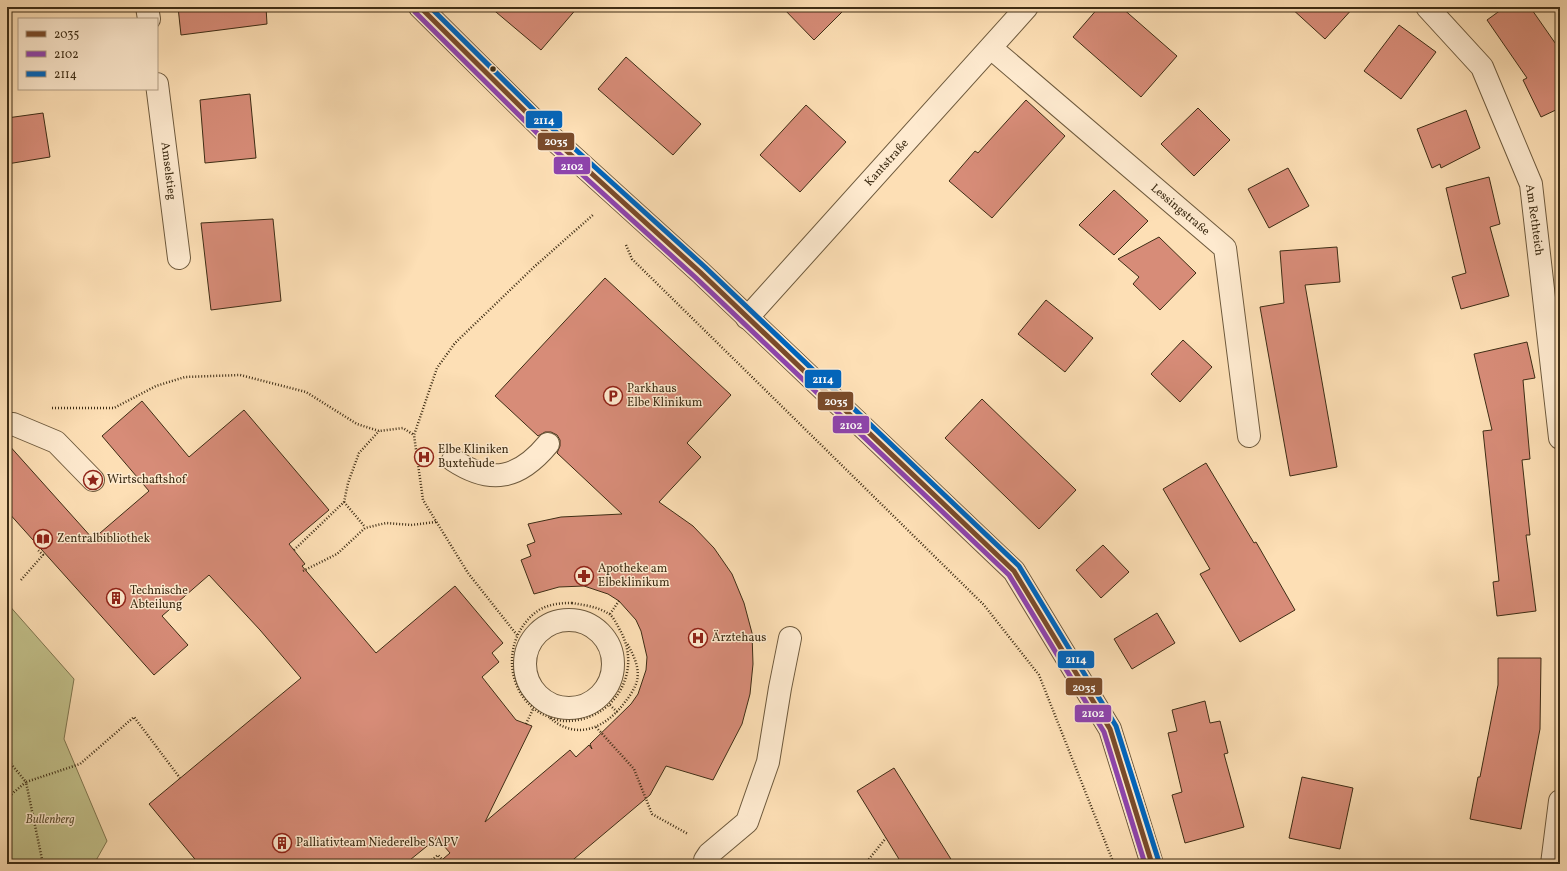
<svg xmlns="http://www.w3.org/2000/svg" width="1567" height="871" font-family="Vollkorn,serif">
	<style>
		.green { fill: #c2c18b; stroke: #807750 }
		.building { fill: #d78c78; stroke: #3e2d15 }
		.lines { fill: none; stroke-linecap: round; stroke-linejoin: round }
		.minor-casing { stroke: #6e5a3d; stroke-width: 24 }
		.path { stroke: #3e2d15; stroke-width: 2.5; stroke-dasharray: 1 2; stroke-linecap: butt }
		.minor { stroke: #feeacf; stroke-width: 22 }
		.bus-1-casing { stroke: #feeacf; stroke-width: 8 }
		.bus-2-casing { stroke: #feeacf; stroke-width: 8 }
		.bus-3-casing { stroke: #feeacf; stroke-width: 8 }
		.bus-1 { stroke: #7a4b2a; stroke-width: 5 }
		.bus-2 { stroke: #8e44ad; stroke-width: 5 }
		.bus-3 { stroke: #0065bd; stroke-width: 5 }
		.bus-dot { fill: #3e2d15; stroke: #feeacf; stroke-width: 1.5 }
		.labels { text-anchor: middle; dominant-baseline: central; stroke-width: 3; stroke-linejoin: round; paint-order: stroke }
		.street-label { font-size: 12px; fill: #3e2d15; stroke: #feeacf }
		.poi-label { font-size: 12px; fill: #3e2d15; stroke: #feeacf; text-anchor: start }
		.park-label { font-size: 12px; font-style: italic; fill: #5f5232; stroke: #feeacf }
		.line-badge { stroke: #feeacf; stroke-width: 1.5 }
		.badge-label { font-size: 11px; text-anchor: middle; font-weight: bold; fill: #fff }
	</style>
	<rect width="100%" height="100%" fill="#fddfb5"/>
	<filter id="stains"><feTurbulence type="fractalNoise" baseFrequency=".005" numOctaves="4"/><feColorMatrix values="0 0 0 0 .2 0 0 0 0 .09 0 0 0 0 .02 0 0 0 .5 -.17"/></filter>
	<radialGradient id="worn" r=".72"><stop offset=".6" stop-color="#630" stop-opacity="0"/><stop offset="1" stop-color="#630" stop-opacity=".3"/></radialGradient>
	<!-- green -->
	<path class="green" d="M7,603L74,679L64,739L107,841L94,864H7Z"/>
	<!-- building -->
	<g class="building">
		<path d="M178,7H266L267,24L181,35Z"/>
		<path d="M490,7H578L541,50Z"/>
		<path d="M782,7H847L814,40Z"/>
		<path d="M1099,7H1121L1177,56L1141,97L1073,37Z"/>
		<path d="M1290,7H1354L1325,39Z"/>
		<path d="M1505,7H1530L1560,50V108L1541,117L1523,80L1527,78L1487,20Z"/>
		<path d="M1399,25L1436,52L1401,99L1364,71Z"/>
		<path d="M626,57L701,124L673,155L598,89Z"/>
		<path d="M250,94L256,158L205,163L200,100Z"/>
		<path d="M1026,100L1065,136L992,218L949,181L975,151L978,153Z"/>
		<path d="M806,105L846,142L800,192L760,155Z"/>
		<path d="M1198,108L1230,140L1194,176L1161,144Z"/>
		<path d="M1466,110L1480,148L1441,168L1440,164L1432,168L1417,129Z"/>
		<path d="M43,113L50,157L7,164V118Z"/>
		<path d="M1288,168L1309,206L1269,228L1248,189Z"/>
		<path d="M1489,177L1500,224L1490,227L1509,296L1461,309L1452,277L1466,273L1446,188Z"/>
		<path d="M1114,190L1148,221L1114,255L1079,225Z"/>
		<path d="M273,219L281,301L211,310L201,223Z"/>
		<path d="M1159,237L1196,273L1160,310L1133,284L1139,277L1118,259Z"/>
		<path d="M1337,247L1340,282L1305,285L1337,467L1290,476L1260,307L1284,303L1280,251Z"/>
		<path d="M605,278L731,395L687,443L701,457L659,502L693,526L714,548L732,574L744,603L752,633L753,664L750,694L742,724L713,780L666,766L650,795L568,864H437L450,853L437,838L405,864H199L149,804L301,678L260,630L209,575L162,616L188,645L154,675L7,511V443L93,539L149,491L102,436L142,401L189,457L244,410L329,510L289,544L305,564L302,566L376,653L455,586L503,643L492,653L499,662L482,677L516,720L532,726L485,822L570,750L576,757L589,745L592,749L590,744L631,704L638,694L646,670L647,657L641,631L636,620L619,601L608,594L584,586L559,587L534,594L521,560L531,556L527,545L535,542L528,524L561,517L622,514L557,453L560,446V440L557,435L551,432H545L538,436L495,396Z"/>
		<path d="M1046,300L1093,338L1065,372L1018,334Z"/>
		<path d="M1183,340L1212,367L1180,402L1151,374Z"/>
		<path d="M1527,342L1535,378L1523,380L1530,459L1522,460L1530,535H1526L1536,611L1497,616L1493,582L1499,581L1483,431L1492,430L1474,354Z"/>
		<path d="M982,399L1076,490L1039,529L945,438Z"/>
		<path d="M1206,463L1254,543L1256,542L1295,610L1240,642L1200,574L1210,569L1163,489Z"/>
		<path d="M1103,545L1129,572L1101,598L1076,570Z"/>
		<path d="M1157,613L1175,643L1132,669L1114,639Z"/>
		<path d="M1498,658H1541L1540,729L1521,829L1470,819L1478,777H1480L1498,685Z"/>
		<path d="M1205,701L1210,723L1220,721L1228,753L1224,754L1244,827L1185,843L1172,795L1182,792L1168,733L1177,731L1172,710Z"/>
		<path d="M894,768L954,864H902L886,838L857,791Z"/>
		<path d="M1302,777L1353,788L1340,849L1289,838Z"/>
	</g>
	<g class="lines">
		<!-- minor casing -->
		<g class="minor-casing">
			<g id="minor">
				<path d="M147,7L149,19"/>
				<path d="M420,7L549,135L700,272L1014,571L1110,729L1152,864"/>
				<path d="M1427,7L1482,67L1531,184L1560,438"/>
				<path d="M991,48L1225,248L1249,436"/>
				<path d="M157,84L179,258"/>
				<path d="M747,318L1027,7"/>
				<path d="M7,424H13L56,442L93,480"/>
				<path d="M453,460C491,485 519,479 548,444"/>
				<circle cx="569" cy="664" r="44"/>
				<path d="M705,860L709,854L747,822L768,762L780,688L790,638"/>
				<path d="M1552,864L1560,801"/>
			</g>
		</g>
		<!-- path -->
		<g class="path">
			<path d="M626,245L632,259L984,605L1039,675L1114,864"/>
			<path d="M52,408H114L156,386L185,377L240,375L306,392L357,424L379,431L403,428L414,435"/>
			<path d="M344,502L365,527"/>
			<path d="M294,550L344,502L348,483L359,453L379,431"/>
			<path d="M303,571L337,554L365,528L386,523L411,525L436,522"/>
			<path d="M21,580L43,555L37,549"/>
			<path d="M572,603C584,605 599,607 609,614C614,617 618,627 621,632C643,674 612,722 565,721C558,721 549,717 542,714C503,692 502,635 539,610C549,604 561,603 572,603Z"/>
			<path d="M610,614L619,601"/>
			<path d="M517,635L468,573L423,500L414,435L437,368L455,343L534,267L594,214"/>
			<path d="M610,705L617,712"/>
			<path d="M550,718C577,741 606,728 625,702C630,696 635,688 637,681C640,666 633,655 627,643"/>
			<path d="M526,724L533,709"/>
			<path d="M596,727L634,769L652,814L688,834"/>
			<path d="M7,759L26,782L7,798"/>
			<path d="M43,864L26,782L80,764L134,717L180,778"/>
			<path d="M427,864L438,855L446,864"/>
			<path d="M865,864L886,838"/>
		</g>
		<!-- minor -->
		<use href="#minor" class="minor"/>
		<!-- bus-1 casing -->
		<g class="bus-1-casing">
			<path id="bus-1" d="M420,7L549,135L700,272L1014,571L1110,729L1152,864"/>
		</g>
		<!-- bus-2 casing -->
		<g class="bus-2-casing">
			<path id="bus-2" d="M415,12L544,140L695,277L1009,575L1104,732L1145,864"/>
		</g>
		<!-- bus-3 casing -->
		<g class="bus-3-casing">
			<path id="bus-3" d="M430,7L554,130L705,267L1019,566L1116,726L1159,862"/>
		</g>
		<!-- bus-1 -->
		<use href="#bus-1" class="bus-1"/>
		<!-- bus-2 -->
		<use href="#bus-2" class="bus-2"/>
		<!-- bus-3 -->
		<use href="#bus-3" class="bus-3"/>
	</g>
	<!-- icons -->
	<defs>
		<g id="parking-ring" transform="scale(1)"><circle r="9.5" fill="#feeacf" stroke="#8f2418" stroke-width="1.5"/><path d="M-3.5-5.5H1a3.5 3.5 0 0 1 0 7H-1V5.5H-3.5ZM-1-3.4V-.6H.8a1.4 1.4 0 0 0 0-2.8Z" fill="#8f2418"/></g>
		<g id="hospital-ring" transform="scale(1)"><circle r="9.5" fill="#feeacf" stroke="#8f2418" stroke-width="1.5"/><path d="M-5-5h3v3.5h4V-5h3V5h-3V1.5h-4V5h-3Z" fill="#8f2418"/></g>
		<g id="sight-ring" transform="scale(1)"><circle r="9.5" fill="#feeacf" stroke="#8f2418" stroke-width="1.5"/><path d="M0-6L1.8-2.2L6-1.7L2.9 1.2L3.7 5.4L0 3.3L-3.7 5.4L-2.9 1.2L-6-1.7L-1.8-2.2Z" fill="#8f2418"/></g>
		<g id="library-ring" transform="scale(1)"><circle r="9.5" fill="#feeacf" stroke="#8f2418" stroke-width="1.5"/><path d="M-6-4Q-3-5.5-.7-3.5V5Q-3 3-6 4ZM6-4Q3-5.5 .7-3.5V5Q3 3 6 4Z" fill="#8f2418"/></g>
		<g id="pharmacy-ring" transform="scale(1)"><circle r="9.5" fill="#feeacf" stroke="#8f2418" stroke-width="1.5"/><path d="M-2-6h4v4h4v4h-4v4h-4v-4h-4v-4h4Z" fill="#8f2418"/></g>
		<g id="building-ring" transform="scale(1)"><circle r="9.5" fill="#feeacf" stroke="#8f2418" stroke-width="1.5"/><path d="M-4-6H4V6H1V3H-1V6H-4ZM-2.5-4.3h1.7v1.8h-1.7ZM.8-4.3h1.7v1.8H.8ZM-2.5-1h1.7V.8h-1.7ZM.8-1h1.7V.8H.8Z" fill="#8f2418"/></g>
	</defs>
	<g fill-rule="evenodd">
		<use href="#parking-ring" x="613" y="396"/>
		<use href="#hospital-ring" x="424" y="457"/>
		<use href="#sight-ring" x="93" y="480"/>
		<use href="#library-ring" x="43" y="539"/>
		<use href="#pharmacy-ring" x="584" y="576"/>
		<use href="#building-ring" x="116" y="598"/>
		<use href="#hospital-ring" x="698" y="638"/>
		<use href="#building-ring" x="282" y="843"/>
	</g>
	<!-- markers -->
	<circle class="bus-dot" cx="493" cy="69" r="3.5"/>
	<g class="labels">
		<!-- street labels -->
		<g class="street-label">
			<text transform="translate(887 163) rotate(-48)">Kantstraße</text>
			<text transform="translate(168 171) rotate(83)">Amselstieg</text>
			<text transform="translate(1180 210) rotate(40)">Lessingstraße</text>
			<text transform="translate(1534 220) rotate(82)">Am Rethteich</text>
		</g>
		<!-- poi labels -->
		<g class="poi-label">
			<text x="627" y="389">Parkhaus<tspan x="627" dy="14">Elbe Klinikum</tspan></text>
			<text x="438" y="450">Elbe Kliniken<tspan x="438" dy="14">Buxtehude</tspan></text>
			<text x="107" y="480">Wirtschaftshof</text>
			<text x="57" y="539">Zentralbibliothek</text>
			<text x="598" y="569">Apotheke am<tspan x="598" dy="14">Elbeklinikum</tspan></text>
			<text x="130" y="591">Technische<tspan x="130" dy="14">Abteilung</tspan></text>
			<text x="712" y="638">Ärztehaus</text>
			<text x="296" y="843">Palliativteam Niederelbe SAPV</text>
		</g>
		<!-- park labels -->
		<g class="park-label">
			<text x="50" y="820">Bullenberg</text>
		</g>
	</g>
	<g class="line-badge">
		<rect x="525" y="110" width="38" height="19" rx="4" fill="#0065bd"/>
		<rect x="537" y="132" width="38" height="19" rx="4" fill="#7a4b2a"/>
		<rect x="553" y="156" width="38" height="19" rx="4" fill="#8e44ad"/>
		<rect x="804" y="369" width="38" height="20" rx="4" fill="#0065bd"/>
		<rect x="817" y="391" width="37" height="20" rx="4" fill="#7a4b2a"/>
		<rect x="832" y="415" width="38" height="19" rx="4" fill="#8e44ad"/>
		<rect x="1057" y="650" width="38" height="19" rx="4" fill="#0065bd"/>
		<rect x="1065" y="677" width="38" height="19" rx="4" fill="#7a4b2a"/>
		<rect x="1074" y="704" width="38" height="19" rx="4" fill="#8e44ad"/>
	</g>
	<g class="badge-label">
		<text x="544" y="124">2114</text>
		<text x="556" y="145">2035</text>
		<text x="572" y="170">2102</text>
		<text x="823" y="383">2114</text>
		<text x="836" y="405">2035</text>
		<text x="851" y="429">2102</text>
		<text x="1076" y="663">2114</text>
		<text x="1084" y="691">2035</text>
		<text x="1093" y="717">2102</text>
	</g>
	<!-- margin -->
	<rect width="1567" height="871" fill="none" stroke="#fddfb5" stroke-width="24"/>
	<rect x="8" y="8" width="1551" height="855" fill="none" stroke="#3e2d15" stroke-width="2"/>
	<rect x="12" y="12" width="1543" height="847" fill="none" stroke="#3e2d15"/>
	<!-- legend -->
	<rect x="18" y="18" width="140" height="72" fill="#feeacf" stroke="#b19e85"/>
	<rect x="26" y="31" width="20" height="6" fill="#7a4b2a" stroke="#b19e85"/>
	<text x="54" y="38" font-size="12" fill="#3e2d15">2035</text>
	<rect x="26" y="51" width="20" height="6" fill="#8e44ad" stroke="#b19e85"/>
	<text x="54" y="58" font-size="12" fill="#3e2d15">2102</text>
	<rect x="26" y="71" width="20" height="6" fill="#0065bd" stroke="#b19e85"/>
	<text x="54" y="78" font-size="12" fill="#3e2d15">2114</text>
	<rect width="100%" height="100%" filter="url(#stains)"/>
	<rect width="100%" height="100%" fill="url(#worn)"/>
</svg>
